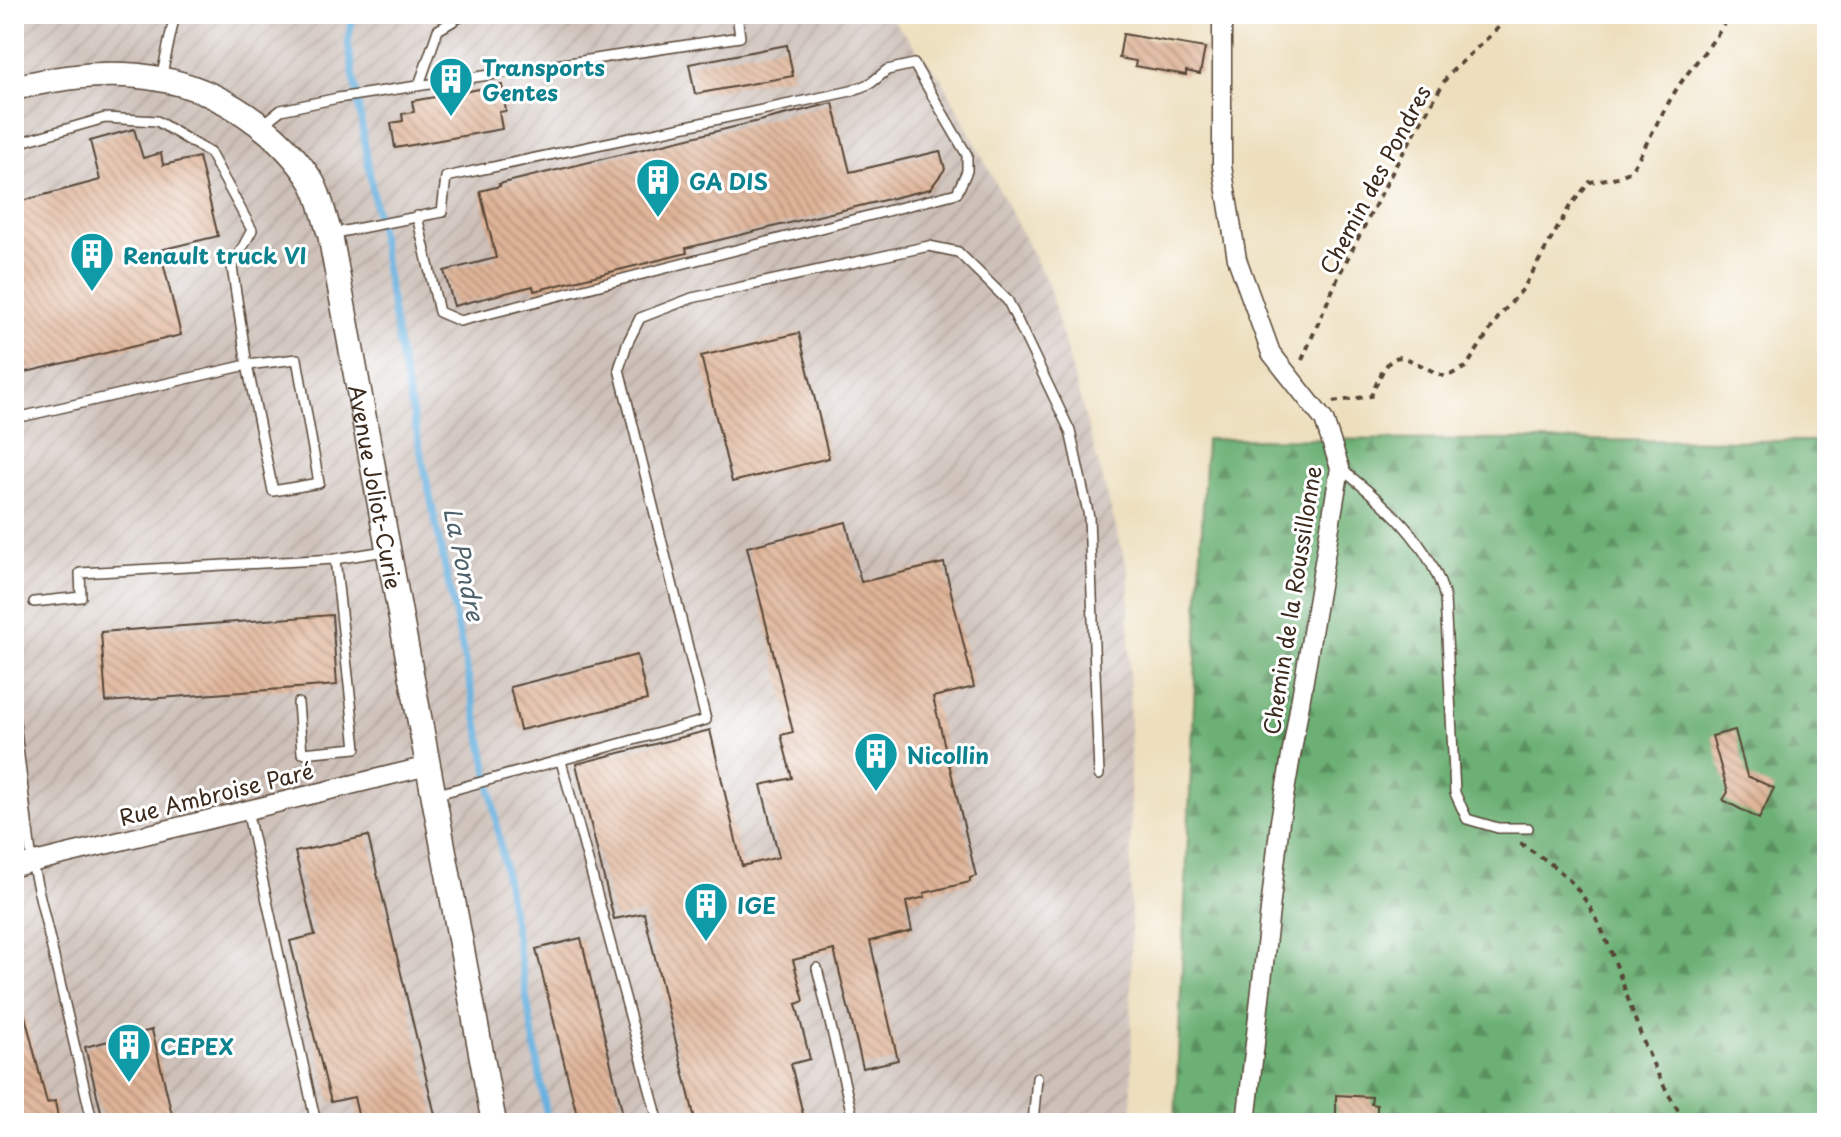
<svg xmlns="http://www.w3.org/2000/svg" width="1841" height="1137" font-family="'Playpen Sans',sans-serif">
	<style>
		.industrial { fill: url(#industrial-furrows) }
		.forest { fill: url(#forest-firs); stroke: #546d49; stroke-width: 2 }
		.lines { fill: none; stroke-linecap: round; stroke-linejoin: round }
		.stream { stroke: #67b1df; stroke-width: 7 }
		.building { fill: url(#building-back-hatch) }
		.service-casing { stroke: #564536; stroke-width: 12 }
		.minor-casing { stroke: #564536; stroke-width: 21 }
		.tertiary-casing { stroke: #564536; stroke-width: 27 }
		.path { stroke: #564536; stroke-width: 4; stroke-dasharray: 6 6; stroke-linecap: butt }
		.service { stroke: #fff; stroke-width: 9 }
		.minor { stroke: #fff; stroke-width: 18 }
		.tertiary { stroke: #fff; stroke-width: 24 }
		.labels { text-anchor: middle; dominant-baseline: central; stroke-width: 6; stroke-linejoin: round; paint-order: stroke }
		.culture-label { font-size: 22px; font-weight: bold; fill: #0d838f; stroke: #fff; text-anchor: start }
		.street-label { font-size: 22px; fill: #3b2a1e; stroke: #fff }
		.water-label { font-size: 24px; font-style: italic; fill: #4d606b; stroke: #fff }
	</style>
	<defs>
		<pattern id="industrial-furrows" width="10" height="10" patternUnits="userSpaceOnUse" patternTransform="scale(2)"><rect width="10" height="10" fill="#cec1ba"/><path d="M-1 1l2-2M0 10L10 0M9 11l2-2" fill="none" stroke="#b2a69f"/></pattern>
		<pattern id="forest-firs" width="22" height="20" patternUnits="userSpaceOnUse" patternTransform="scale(2)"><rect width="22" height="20" fill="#6cb074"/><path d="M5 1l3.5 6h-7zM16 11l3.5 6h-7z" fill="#5a8f5f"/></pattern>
		<pattern id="building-back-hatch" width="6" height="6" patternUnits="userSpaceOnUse" patternTransform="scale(2)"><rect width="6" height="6" fill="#dfb498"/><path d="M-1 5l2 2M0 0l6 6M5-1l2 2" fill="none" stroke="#b6937b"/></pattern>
	</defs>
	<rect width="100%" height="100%" fill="#fff"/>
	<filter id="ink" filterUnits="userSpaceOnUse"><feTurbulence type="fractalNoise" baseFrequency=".0125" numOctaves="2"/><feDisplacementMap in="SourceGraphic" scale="16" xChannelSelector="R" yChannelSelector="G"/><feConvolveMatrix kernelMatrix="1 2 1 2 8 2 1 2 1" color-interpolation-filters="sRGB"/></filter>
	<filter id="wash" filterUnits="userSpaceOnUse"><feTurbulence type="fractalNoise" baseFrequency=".006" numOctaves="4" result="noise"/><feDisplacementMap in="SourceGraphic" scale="32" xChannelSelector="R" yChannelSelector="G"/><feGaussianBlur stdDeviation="1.8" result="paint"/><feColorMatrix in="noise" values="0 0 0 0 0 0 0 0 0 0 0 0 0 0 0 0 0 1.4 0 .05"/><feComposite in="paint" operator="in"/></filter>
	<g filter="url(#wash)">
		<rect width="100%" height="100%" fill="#eddfbd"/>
		<!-- industrial -->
		<path class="industrial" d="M14,14H888L942,79L1048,284L1129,574L1132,1123H14Z"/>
		<!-- forest -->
		<path class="forest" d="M1206,439L1827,441V1123H1175Z"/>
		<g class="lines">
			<!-- stream -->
			<path class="stream" d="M353,14L348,43L400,354L486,761L548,1123"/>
		</g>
		<g id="blocks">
			<!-- building -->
			<g class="building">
				<path d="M1123,34L1205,48L1200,74L1186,71V75L1135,66L1136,61L1119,58Z"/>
				<path d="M787,45L793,76L695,94L689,64Z"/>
				<path d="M502,85L506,111L499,112L502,129L395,148L391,123L403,121L402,114L414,112L412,101Z"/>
				<path d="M833,103L850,172L940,151L945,169L930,189L686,248L687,253L534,291L533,286L454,306L444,271L496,258L480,191L500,186L499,184Z"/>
				<path d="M134,129L143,158L161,153L163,165L199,157L218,236L160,250L181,335L14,375V203L100,180L90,141Z"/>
				<path d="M799,333L829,458L732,482L701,356Z"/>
				<path d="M846,522L861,582L944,563L974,687L933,697L976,876L970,878V882L924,893L925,897L906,902L912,931L870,941L898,1060L863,1068L834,950L793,960L804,1001L796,1004L810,1059L791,1064L805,1123H696L644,913L614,919L576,764L710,730L742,866L779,857L761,785L792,778L781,735L793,732L747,547Z"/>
				<path d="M332,615L337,685L106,702L101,632Z"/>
				<path d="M637,655L647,700L520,730L510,687Z"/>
				<path d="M1735,730L1747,776L1774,788L1759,819L1723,800L1728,792L1712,736Z"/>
				<path d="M368,836L437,1123H360L354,1097L331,1102L290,941L315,935L295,852Z"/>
				<path d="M581,938L625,1123H579L536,949Z"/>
				<path d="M20,996L47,1103L55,1101L59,1123H14V997Z"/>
				<path d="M152,1030L174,1123H104L85,1047Z"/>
				<path d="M1336,1095L1372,1097L1371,1104L1377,1105V1123L1336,1121Z"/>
			</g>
		</g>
	</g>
	<g filter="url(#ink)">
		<use href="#blocks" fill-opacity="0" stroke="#564536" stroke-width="2"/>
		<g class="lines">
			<!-- service casing -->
			<g class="service-casing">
				<g id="service">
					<path d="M161,79L175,14"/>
					<path d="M419,85L438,30L465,14"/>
					<path d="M14,118L19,141"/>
					<path d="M263,124L281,110L338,98L740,37L737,14"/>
					<path d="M14,144L105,118L157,121L210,153L252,230L232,267L247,365L25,416L14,410"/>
					<path d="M330,234L442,212L446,177L851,91L871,83L887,70L914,64L967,155V171L957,193L460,321L439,312L417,216"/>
					<path d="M297,359L319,483L273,491L247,365Z"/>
					<path d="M1340,468C1383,502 1431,543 1445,598L1455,793L1467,819L1498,828H1528"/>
					<path d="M34,602L81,597L80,573L335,559L385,551"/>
					<path d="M298,703L302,753L356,748L335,559"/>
					<path d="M14,715L32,863L91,1116"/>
					<path d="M561,761L659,1123"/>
					<path d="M434,795L706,720L619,369L627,344L640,318L692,298L929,246L958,252L1008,301L1070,431L1089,517L1099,775"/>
					<path d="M247,810L316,1123"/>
					<path d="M817,968L854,1123"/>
					<path d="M1033,1123L1037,1078"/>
				</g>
			</g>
			<!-- minor casing -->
			<g class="minor-casing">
				<g id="minor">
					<path d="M1222,14V166L1237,259L1271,353L1324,420L1340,468L1280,821L1246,1123"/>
					<path d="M14,867L428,766"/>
				</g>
			</g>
			<!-- tertiary casing -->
			<g class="tertiary-casing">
				<g id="tertiary">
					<path id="s1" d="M14,88C59,77 113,70 159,79C219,89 280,131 312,182C321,197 324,218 330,234L494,1123"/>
				</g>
			</g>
			<!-- path -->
			<g class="path">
				<path d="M1302,360L1340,273L1396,165L1448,75L1513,14"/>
				<path d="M1333,402L1371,396C1396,337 1398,358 1446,377L1466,367L1500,315L1523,289L1570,206L1590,182L1618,177L1631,171C1646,146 1658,120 1673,95C1690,66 1715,43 1730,14"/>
				<path d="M1520,843C1536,854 1555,865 1569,880C1605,916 1621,983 1639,1030C1651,1063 1667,1095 1687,1123"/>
			</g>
			<!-- service -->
			<use href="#service" class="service"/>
			<!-- minor -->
			<use href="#minor" class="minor"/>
			<!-- tertiary -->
			<use href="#tertiary" class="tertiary"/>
		</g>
	</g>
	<!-- icons -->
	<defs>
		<g id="building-pin" transform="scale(2.3)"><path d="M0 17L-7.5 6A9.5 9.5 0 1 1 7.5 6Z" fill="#0f9aa8" stroke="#fff"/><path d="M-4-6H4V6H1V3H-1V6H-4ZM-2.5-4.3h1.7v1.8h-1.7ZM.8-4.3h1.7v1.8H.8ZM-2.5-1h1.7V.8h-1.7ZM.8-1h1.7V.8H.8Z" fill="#fff"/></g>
	</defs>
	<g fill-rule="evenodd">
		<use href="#building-pin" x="451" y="79"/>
		<use href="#building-pin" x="658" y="180"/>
		<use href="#building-pin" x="92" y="254"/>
		<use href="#building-pin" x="876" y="754"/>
		<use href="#building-pin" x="706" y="904"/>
		<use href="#building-pin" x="129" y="1045"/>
	</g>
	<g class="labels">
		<!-- culture labels -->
		<g class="culture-label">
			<text x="482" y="66">Transports<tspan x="482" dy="25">Gentes</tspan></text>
			<text x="689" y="180">GA DIS</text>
			<text x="123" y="254">Renault truck VI</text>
			<text x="907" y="754">Nicollin</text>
			<text x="737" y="904">IGE</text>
			<text x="160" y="1045">CEPEX</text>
		</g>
		<!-- street labels -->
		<g class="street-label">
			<text transform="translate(1374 179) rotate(-62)">Chemin des Pondres</text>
			<text stroke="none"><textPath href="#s1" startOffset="648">Avenue Joliot-Curie</textPath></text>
			<text transform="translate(1291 600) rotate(-81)">Chemin de la Roussillonne</text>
			<text transform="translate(216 793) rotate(-14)">Rue Ambroise Paré</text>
		</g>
		<!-- water labels -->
		<g class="water-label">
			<text transform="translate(465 564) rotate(78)">La Pondre</text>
		</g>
	</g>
	<!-- margin -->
	<rect width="1841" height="1137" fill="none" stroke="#fff" stroke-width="48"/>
</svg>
